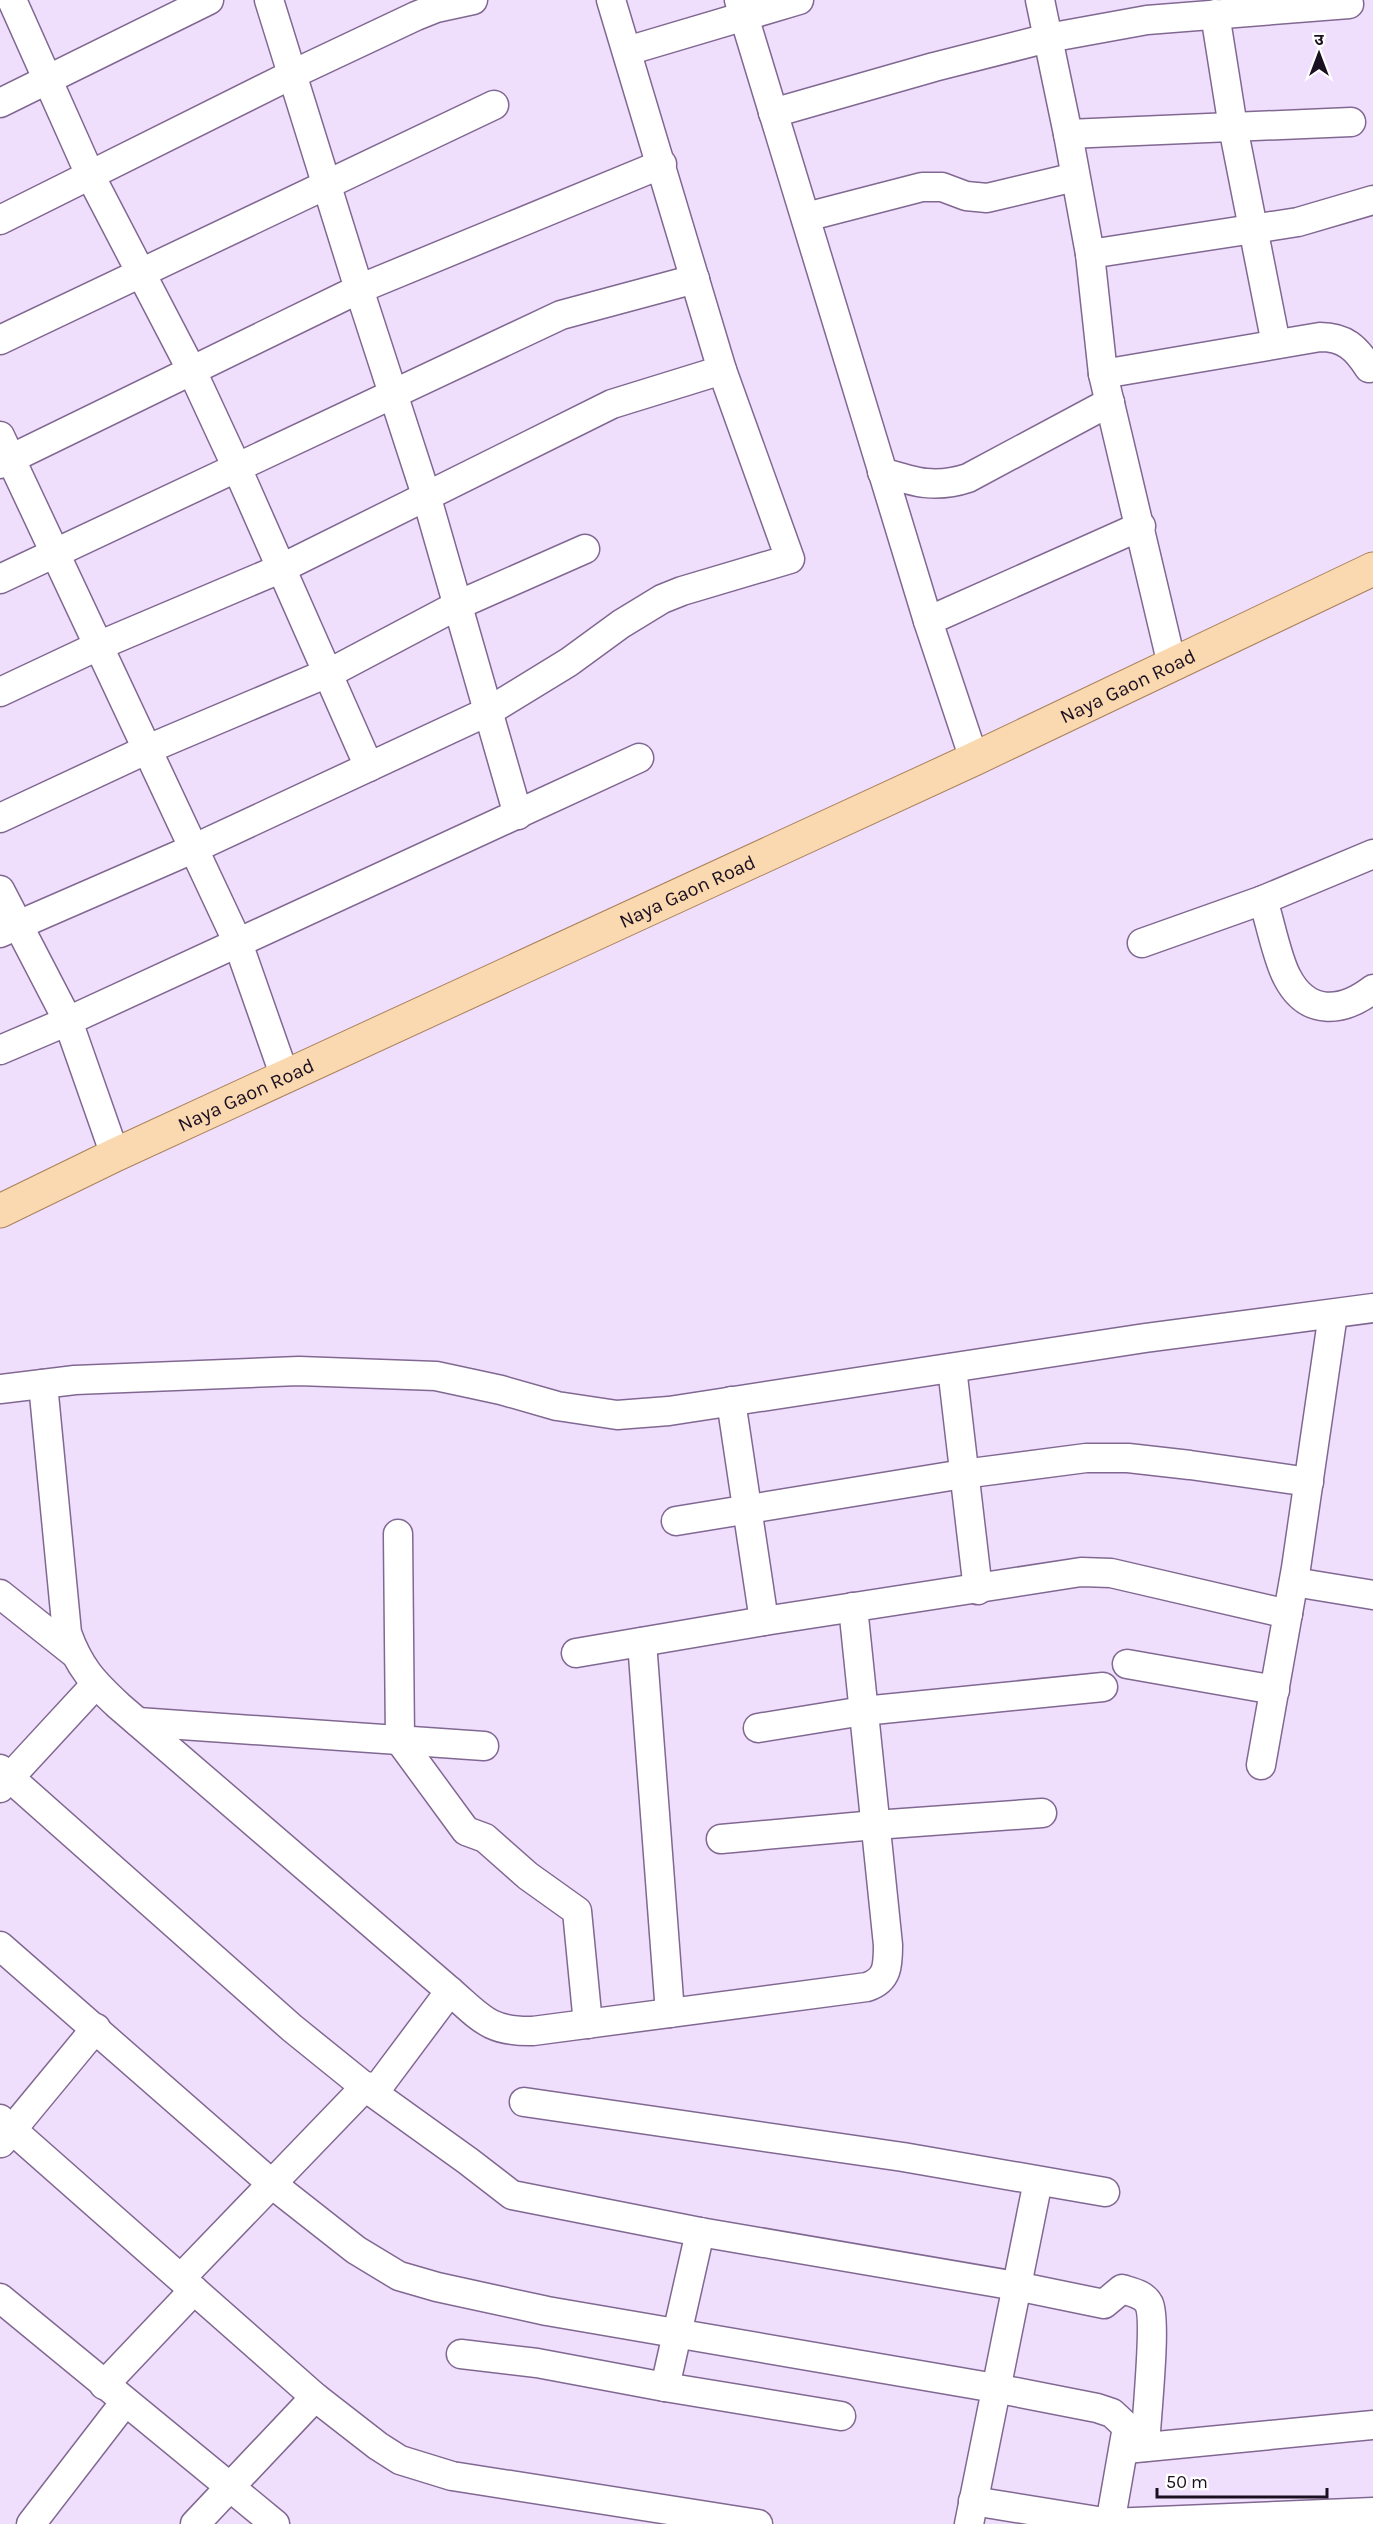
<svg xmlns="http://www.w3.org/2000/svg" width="1373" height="2524" font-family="Karla,'Noto Sans Devanagari',sans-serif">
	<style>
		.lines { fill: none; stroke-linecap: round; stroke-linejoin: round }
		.minor-casing { stroke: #816892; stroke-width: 31 }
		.major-casing { stroke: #a9825c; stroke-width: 35 }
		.minor { stroke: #fff; stroke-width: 28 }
		.major { stroke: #fad9b0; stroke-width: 33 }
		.labels { text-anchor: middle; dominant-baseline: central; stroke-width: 4.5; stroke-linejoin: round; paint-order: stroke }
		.street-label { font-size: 20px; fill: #1b1021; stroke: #fff }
	</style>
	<rect width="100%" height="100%" fill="#f0dffc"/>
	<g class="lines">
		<!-- minor casing -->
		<g class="minor-casing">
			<g id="minor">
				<path d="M12,0L91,177L192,371L237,468L369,767"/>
				<path d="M269,0L359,289L426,495L518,815"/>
				<path d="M739,0L928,621L974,759"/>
				<path d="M1040,0L1068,134L1090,254L1103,374L1172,665"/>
				<path d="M1215,14L1233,127L1276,344"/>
				<path d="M627,51L799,0"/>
				<path d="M0,103L209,0"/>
				<path d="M773,113L934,67L1048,38L1147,20L1349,4"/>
				<path d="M1068,134L1351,122"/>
				<path d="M806,217L922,187H942L966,196L987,198L1075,177"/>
				<path d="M0,220L293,74L416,16L436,8L473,0"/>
				<path d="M1090,254L1298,222L1373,200"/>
				<path d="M0,340L494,105"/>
				<path d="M1103,374L1320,337C1345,337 1356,348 1369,368L1373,366"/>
				<path d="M0,436L238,943L285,1077"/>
				<path d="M0,464L359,289L662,164"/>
				<path d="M882,472C914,482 935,489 968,478L1110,402"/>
				<path d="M0,579L561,315L695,279"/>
				<path d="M928,621L1141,526"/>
				<path d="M0,692L98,646L282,568L612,404L722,370"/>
				<path d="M0,818L148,749L337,669L458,605L585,549"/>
				<path d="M0,890L68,1021L115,1155"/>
				<path d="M1263,900C1270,921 1277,959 1287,977C1307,1016 1342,1013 1373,989"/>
				<path d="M0,933L195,848L489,711L569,662L621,624L662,599L682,591L790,559L722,370L611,0"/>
				<path d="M1142,943L1263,900L1373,854"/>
				<path d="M0,1050L68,1021L639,758"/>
				<path d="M952,1368L978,1590"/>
				<path d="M43,1384L67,1633C79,1667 93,1682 119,1706L450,1991C481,2018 489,2032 533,2031L867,1987C888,1980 888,1965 888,1945L853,1607"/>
				<path d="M0,1389L75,1380L299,1371L436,1376L501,1390L557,1406L617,1415L669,1411L1145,1338L1373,1308"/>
				<path d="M731,1401L764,1621"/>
				<path d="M676,1521L963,1474L1086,1458H1128L1190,1465L1309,1482"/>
				<path d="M398,1534L400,1741L466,1831L485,1838L528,1876L577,1911L588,2024"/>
				<path d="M1294,1582L1373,1595"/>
				<path d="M0,1594L74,1653"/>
				<path d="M642,1642L670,2013"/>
				<path d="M576,1653L764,1621L1081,1572L1111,1573L1288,1614"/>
				<path d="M1127,1664L1275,1690"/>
				<path d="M138,1722L484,1746"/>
				<path d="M758,1728L863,1711L1103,1687"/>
				<path d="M1261,1765L1296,1568L1333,1314"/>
				<path d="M0,1769L292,2028L365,2087L468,2161L512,2195L700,2232L1016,2286L1104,2304L1122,2289C1131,2292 1144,2294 1149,2304C1157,2321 1146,2421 1145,2447"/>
				<path d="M0,1788L96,1684"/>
				<path d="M721,1839L875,1825L1042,1813"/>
				<path d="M0,1946L272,2184L356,2250L399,2276L437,2287L547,2311L995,2388L1097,2408L1112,2413L1127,2427L1110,2524"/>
				<path d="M524,2102L903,2157L1105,2192"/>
				<path d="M0,2119L315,2397L378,2446L400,2460L452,2476L758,2524"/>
				<path d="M1,2143L96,2028"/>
				<path d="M700,2232L665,2387L841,2416"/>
				<path d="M181,2278L365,2087L379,2086L450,1991"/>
				<path d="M0,2298L275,2524"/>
				<path d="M461,2354L537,2363L665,2387"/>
				<path d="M104,2385L194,2290"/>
				<path d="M1126,2449L1373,2425"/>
				<path d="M973,2501L1110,2523L1373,2512"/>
				<path d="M31,2524L125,2402"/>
				<path d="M195,2524L315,2397"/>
				<path d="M969,2524L1038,2181"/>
			</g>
		</g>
		<!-- major casing -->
		<g class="major-casing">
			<g id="major">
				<path id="s1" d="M0,1211L115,1155L974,759L1373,569"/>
			</g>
		</g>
		<!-- minor -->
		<use href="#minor" class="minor"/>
		<!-- major -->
		<use href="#major" class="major"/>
	</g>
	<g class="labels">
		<!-- street labels -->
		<g class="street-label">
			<text stroke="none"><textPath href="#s1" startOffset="1244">Naya Gaon Road</textPath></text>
			<text stroke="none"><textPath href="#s1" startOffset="758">Naya Gaon Road</textPath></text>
			<text stroke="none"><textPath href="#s1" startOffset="272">Naya Gaon Road</textPath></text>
		</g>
	</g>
	<!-- north arrow -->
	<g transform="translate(1319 54)" stroke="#ffffff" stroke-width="4.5" paint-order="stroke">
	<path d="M0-4.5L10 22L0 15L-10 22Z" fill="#1b1021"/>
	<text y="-9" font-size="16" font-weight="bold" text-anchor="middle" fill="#1b1021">उ</text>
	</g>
	<!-- scale -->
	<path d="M1157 2488v9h170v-9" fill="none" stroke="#1b1021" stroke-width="3"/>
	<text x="1166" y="2488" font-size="18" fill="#1b1021" stroke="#ffffff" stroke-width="4.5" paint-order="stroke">50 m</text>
</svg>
